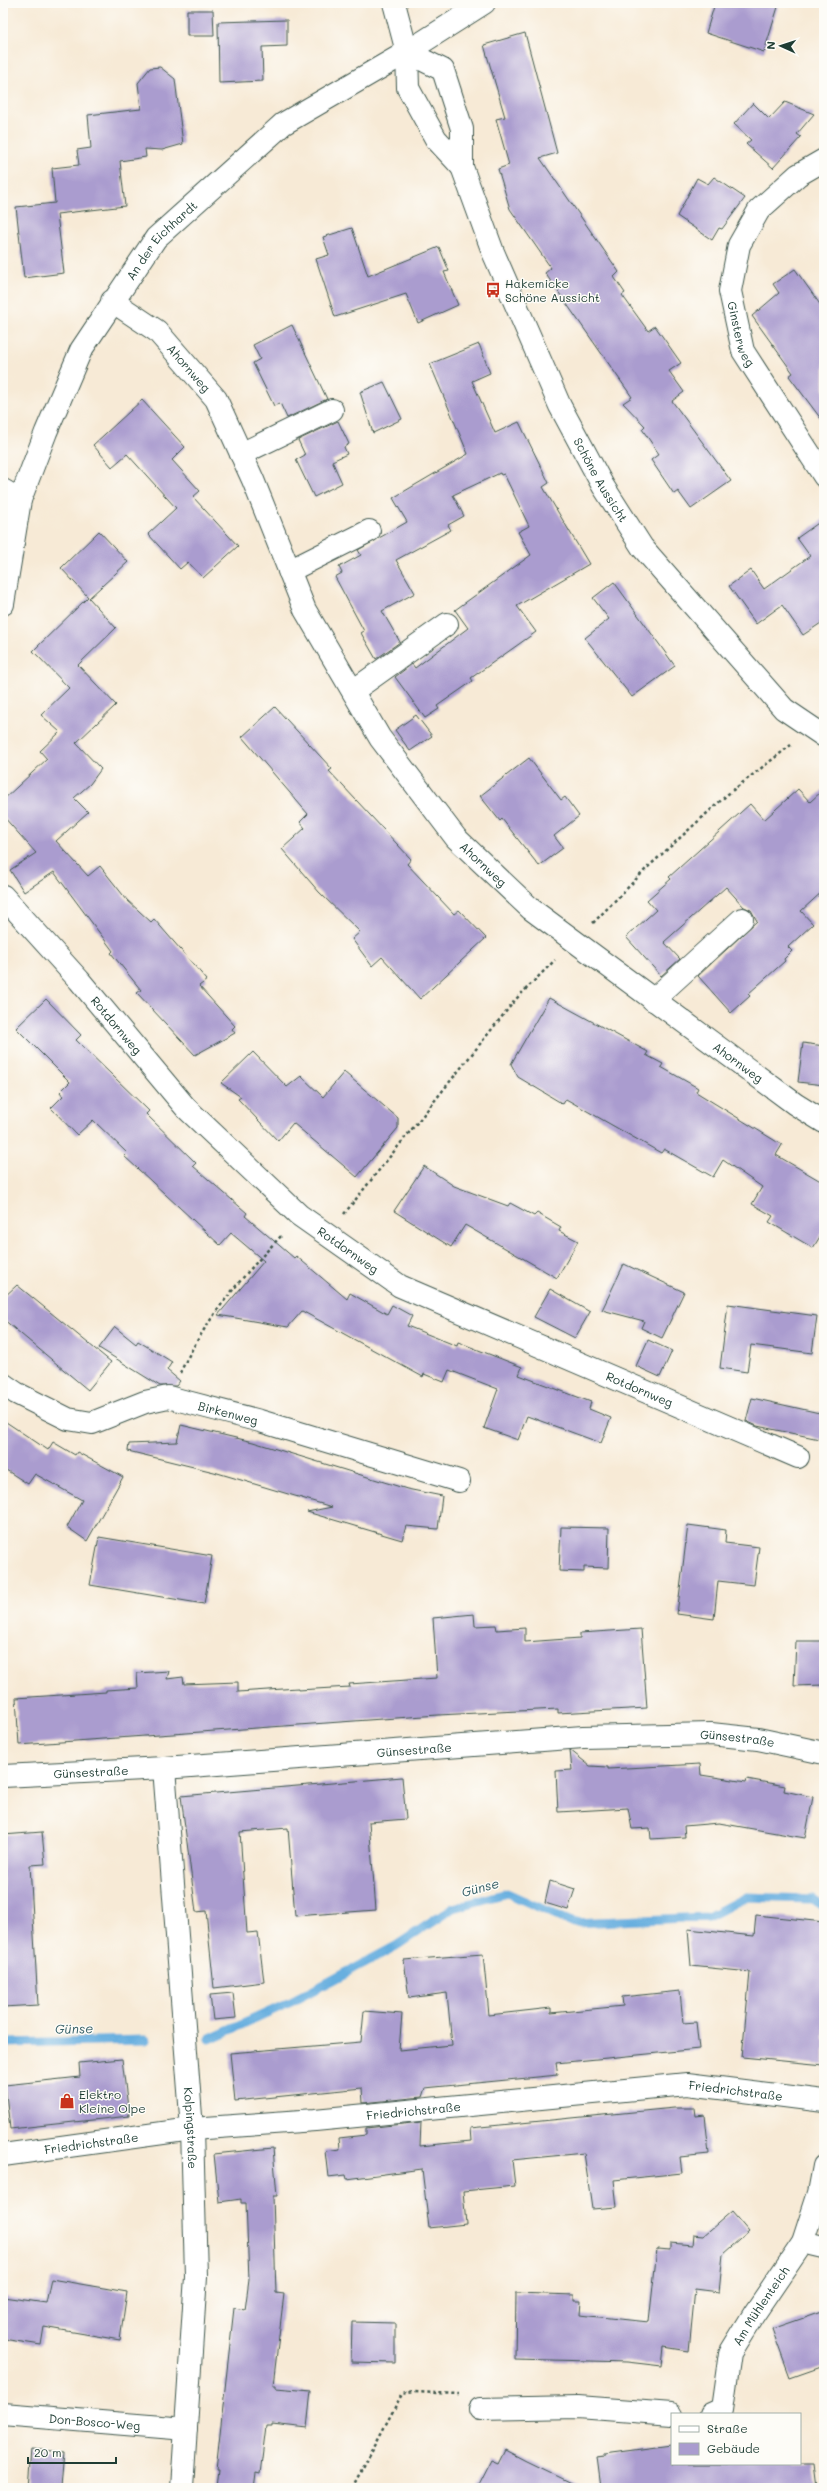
<svg xmlns="http://www.w3.org/2000/svg" width="827" height="2491" font-family="Mali,sans-serif">
	<style>
		.lines { fill: none; stroke-linecap: round; stroke-linejoin: round }
		.stream { stroke: #68afdf; stroke-width: 9 }
		.building { fill: #aa9ccf }
		.minor-casing { stroke: #3f574c; stroke-width: 24 }
		.tertiary-casing { stroke: #3f574c; stroke-width: 24 }
		.path { stroke: #3f574c; stroke-width: 2.5; stroke-dasharray: 3 3; stroke-linecap: butt }
		.minor { stroke: #fff; stroke-width: 22 }
		.tertiary { stroke: #fff; stroke-width: 22 }
		.labels { text-anchor: middle; dominant-baseline: central; stroke-width: 3; stroke-linejoin: round; paint-order: stroke }
		.street-label { font-size: 12px; fill: #1f3d34; stroke: #fdfcf7 }
		.poi-label { font-size: 12px; fill: #1f3d34; stroke: #fdfcf7; text-anchor: start }
		.water-label { font-size: 13px; font-style: italic; fill: #355f67; stroke: #fdfcf7 }
	</style>
	<rect width="100%" height="100%" fill="#fdfcf7"/>
	<filter id="ink" filterUnits="userSpaceOnUse"><feTurbulence type="fractalNoise" baseFrequency=".025" numOctaves="2"/><feDisplacementMap in="SourceGraphic" scale="8" xChannelSelector="R" yChannelSelector="G"/><feConvolveMatrix kernelMatrix="1 2 1 2 8 2 1 2 1" color-interpolation-filters="sRGB"/></filter>
	<filter id="wash" filterUnits="userSpaceOnUse"><feTurbulence type="fractalNoise" baseFrequency=".012" numOctaves="4" result="noise"/><feDisplacementMap in="SourceGraphic" scale="16" xChannelSelector="R" yChannelSelector="G"/><feGaussianBlur stdDeviation="0.9" result="paint"/><feColorMatrix in="noise" values="0 0 0 0 0 0 0 0 0 0 0 0 0 0 0 0 0 1.4 0 .05"/><feComposite in="paint" operator="in"/></filter>
	<g filter="url(#wash)">
		<rect width="100%" height="100%" fill="#f7ead6"/>
		<g class="lines">
			<!-- stream -->
			<g class="stream">
				<path d="M210,2039L291,2002L396,1946L453,1908L507,1893L574,1923L708,1917L746,1897L812,1899L824,1907"/>
				<path d="M3,2043L146,2040"/>
			</g>
		</g>
		<g id="blocks">
			<!-- building -->
			<g class="building">
				<path d="M715,3H766L778,7L764,52L706,33Z"/>
				<path d="M187,10H213L214,36H187Z"/>
				<path d="M287,20V46L262,47L263,81L219,83L218,22Z"/>
				<path d="M525,33L557,153L540,158L619,272L614,277L625,293L622,295L648,331L655,326L681,363L669,371L684,392L672,401L731,481L691,509L678,491L674,494L651,460L659,454L642,429L645,426L623,403L632,397L545,273L551,268L510,209L498,169L509,165L496,119L505,117L484,45Z"/>
				<path d="M160,67L175,79L183,144L162,150L145,149L146,157L120,161L125,206L57,214L64,273L24,278L16,207L55,203L52,168L79,165L77,150L91,148L88,115L141,109L138,83L150,68Z"/>
				<path d="M785,102L814,114L797,134L801,137L773,168L746,144L751,140L734,124L753,103L769,119Z"/>
				<path d="M714,177L745,198L722,229L719,228L712,240L677,216L697,178L708,184Z"/>
				<path d="M352,228L368,276L439,247L449,271L444,272L458,305L418,323L406,294L335,317L316,259L329,255L323,237Z"/>
				<path d="M795,269L824,310V423L789,376L793,373L752,316L779,293L773,284Z"/>
				<path d="M292,325L327,399L287,418L280,403L274,406L253,363L260,359L253,345Z"/>
				<path d="M479,344L490,373L472,381L495,433L519,422L549,483L543,487L589,564L517,606L536,632L471,678L473,681L437,706L439,709L425,718L395,677L412,664L415,668L468,628L455,610L531,555L518,532L529,526L504,474L501,475L500,473L453,495L464,516L448,525L451,530L396,560L415,593L382,611L400,642L376,659L361,633L364,631L335,577L342,573L339,567L361,555L358,550L407,522L393,498L468,454L430,364Z"/>
				<path d="M384,382L402,419L373,433L360,392Z"/>
				<path d="M142,400L185,447L172,460L200,491L193,497L238,546L203,578L188,562L180,569L148,534L176,508L127,454L112,467L93,445Z"/>
				<path d="M338,421L349,444L344,447L347,454L332,461L342,483L314,497L296,460L305,455L298,440Z"/>
				<path d="M824,519V621L803,635L782,605L756,624L729,586L751,570L764,589L810,556L797,538Z"/>
				<path d="M99,531L128,562L89,598L116,628L78,665L116,705L76,743L101,769L90,784L74,798L88,812L56,841L88,876L100,866L127,900L151,922L154,919L207,980L199,986L235,1026L232,1029L235,1033L195,1055L137,993L141,990L111,953L113,951L54,872L24,892L10,870L36,853L3,816V800L47,759L40,751L60,732L41,715L69,688L33,651L88,597L61,568Z"/>
				<path d="M614,582L675,666L632,697L585,638L609,619L593,598Z"/>
				<path d="M275,707L332,769L329,771L411,859L407,864L454,914L459,910L486,938L420,999L382,957L372,966L352,939L360,932L319,892L282,849L305,828L300,822L308,814L242,737Z"/>
				<path d="M416,715L432,736L410,751L395,730Z"/>
				<path d="M529,758L561,800L565,797L579,816L554,836L563,848L539,866L502,819L500,821L480,796Z"/>
				<path d="M798,789L810,802L824,789V890L801,911L813,924L788,947L792,951L784,959L785,961L748,994L750,996L731,1013L698,976L757,921L751,910L744,907L726,887L664,942L680,959L661,976L626,937L656,910L647,900L671,879L669,877L750,804L764,820Z"/>
				<path d="M549,998L648,1052L646,1055L663,1064L661,1067L698,1088L696,1092L782,1145L776,1155L824,1183V1230L813,1248L769,1222L773,1216L752,1204L762,1187L723,1160L713,1177L664,1149L661,1153L566,1099L563,1104L518,1077L511,1064Z"/>
				<path d="M46,999L81,1035L76,1040L149,1111L146,1114L196,1163L193,1166L247,1213L245,1216L294,1258L296,1256L347,1299L350,1293L387,1314L392,1305L412,1316L407,1326L457,1346L458,1342L522,1367L519,1375L591,1402L589,1409L611,1418L601,1443L527,1416L518,1440L484,1428L498,1389L449,1370L444,1382L424,1374L423,1377L302,1311L288,1327L218,1315L264,1261L231,1233L220,1245L124,1156L127,1153L93,1120L77,1135L51,1108L63,1096L60,1092L70,1082L16,1028Z"/>
				<path d="M803,1043L824,1046V1085L798,1082Z"/>
				<path d="M253,1052L287,1087L301,1076L323,1097L344,1072L398,1118V1128L357,1177L293,1123L278,1141L238,1099L241,1097L221,1083Z"/>
				<path d="M424,1166L454,1186L508,1206L510,1203L534,1216L537,1213L561,1227L559,1231L578,1241L557,1278L465,1225L451,1247L394,1211Z"/>
				<path d="M624,1264L684,1292L662,1338L641,1328L644,1321L602,1310Z"/>
				<path d="M17,1285L111,1362L88,1390L3,1319V1298Z"/>
				<path d="M550,1289L590,1312L575,1338L534,1317Z"/>
				<path d="M728,1304L817,1316L812,1353L751,1345L747,1372L720,1368Z"/>
				<path d="M115,1327L136,1344L138,1341L172,1362L167,1370L180,1381L176,1386H160L99,1348Z"/>
				<path d="M648,1340L672,1351L660,1377L636,1366Z"/>
				<path d="M752,1398L824,1414V1440L757,1426L746,1421Z"/>
				<path d="M3,1420L48,1450L53,1442L75,1455L77,1452L123,1477L87,1541L67,1527L82,1500L35,1474L28,1484L3,1468Z"/>
				<path d="M181,1425L253,1442L407,1489L442,1496L438,1529L406,1526L402,1540L307,1512L332,1507L214,1472L128,1451L129,1444L177,1442Z"/>
				<path d="M688,1525L726,1530L725,1543L759,1547L754,1585L718,1581L714,1619L677,1614Z"/>
				<path d="M561,1527L609,1528L608,1568L584,1567V1572L559,1571Z"/>
				<path d="M99,1537L212,1556L204,1604L90,1585Z"/>
				<path d="M474,1614L475,1626L496,1625L497,1630L525,1628V1642L580,1638V1633L641,1629L647,1708L558,1713V1709L438,1715L19,1745L16,1698L106,1692V1690L138,1688L137,1673L169,1671L167,1679L183,1677L184,1684L238,1682V1692L298,1688V1690L350,1687L349,1684L437,1678L433,1618Z"/>
				<path d="M796,1641H821V1645H824V1685L794,1686Z"/>
				<path d="M570,1750L590,1766L608,1767V1769L700,1764L701,1775L746,1782L747,1779L785,1786L784,1791L813,1797L805,1838L719,1823L684,1826L685,1837L651,1839L650,1828L632,1829L628,1808L558,1812L556,1771L572,1770Z"/>
				<path d="M402,1777L406,1819L369,1822L376,1910L295,1916L288,1828L240,1832L247,1933L258,1932L264,1982L214,1988L206,1911L196,1912L181,1796Z"/>
				<path d="M42,1832L45,1864L30,1865L38,2005L3,2007V1835Z"/>
				<path d="M550,1881L575,1889L568,1910L545,1903Z"/>
				<path d="M756,1915L824,1922V2065L742,2057L750,1972L691,1966L688,1929L754,1936Z"/>
				<path d="M483,1954L489,2015L551,2008V2013L623,2006L622,1997L680,1991L683,2023L696,2022L699,2049L556,2063L558,2075L425,2088L422,2097L363,2103L362,2088L235,2101L230,2053L361,2042L364,2011L402,2014L399,2050L452,2045L447,1993L409,1998L404,1960Z"/>
				<path d="M233,1993L236,2018L213,2020L210,1995Z"/>
				<path d="M122,2059L129,2116L10,2129L5,2085L80,2077L79,2063Z"/>
				<path d="M674,2108H695L696,2116L705,2115L709,2154L680,2157L682,2173L614,2180L617,2207L592,2209L584,2153L512,2160L515,2186L463,2191L466,2224L429,2228L422,2169L347,2179L346,2175L328,2177L325,2151L340,2149L339,2138L366,2135V2128L421,2122L420,2146L471,2141L470,2128Z"/>
				<path d="M273,2148L277,2196H273L276,2293L284,2294L273,2385H276V2388L311,2391L307,2428L272,2424V2426H266L260,2474L256,2473L254,2488H216L218,2469H216L234,2308L245,2310L249,2280L246,2203H241V2199L219,2202L214,2154Z"/>
				<path d="M732,2211L749,2231L723,2254L719,2292L695,2289L689,2351L664,2347L662,2366L627,2362L515,2359L516,2293L574,2295V2301H581L580,2315L649,2322L657,2249L670,2250V2243L692,2245L693,2235L703,2236Z"/>
				<path d="M51,2279L127,2292L120,2340L44,2327L41,2345L3,2339V2297L46,2303Z"/>
				<path d="M824,2311V2366L790,2378L772,2329Z"/>
				<path d="M352,2322L395,2323V2363L351,2362Z"/>
				<path d="M672,2445V2464H813L816,2488H601L597,2457L605,2456V2454Z"/>
				<path d="M31,2449L64,2452L61,2488H28Z"/>
				<path d="M505,2450L526,2461L582,2488H477L491,2461L498,2464Z"/>
			</g>
		</g>
	</g>
	<g filter="url(#ink)">
		<use href="#blocks" fill-opacity="0" stroke="#3f574c" stroke-width="1"/>
		<g class="lines">
			<!-- minor casing -->
			<g class="minor-casing">
				<g id="minor">
					<path d="M394,3L407,52L408,88L436,139L462,167"/>
					<path id="s1" d="M407,52L443,70L462,129V167L493,252L560,406L603,486L642,547L784,709L824,736"/>
					<path id="s2" d="M824,160L798,175L759,210L739,245L730,291L743,351L824,476"/>
					<path id="s3" d="M112,301L157,331L216,399L253,480L305,610L380,738L456,838L531,909L795,1104L824,1122"/>
					<path d="M241,454L332,410"/>
					<path d="M3,490L20,500"/>
					<path d="M289,571L369,531"/>
					<path id="s4" d="M3,604L20,500L46,432L81,350L156,238L283,124L407,52L484,3"/>
					<path d="M353,691L447,624"/>
					<path id="s5" d="M3,896L79,980L186,1108L299,1215L400,1286L798,1457"/>
					<path d="M653,1000L742,919"/>
					<path id="s6" d="M3,1384L16,1393L68,1419L92,1423L145,1402L168,1397L260,1421L459,1481"/>
					<path id="s7" d="M164,1768L192,2129L196,2276L182,2488"/>
					<path id="s8" d="M3,2155L192,2129L315,2120L687,2084L824,2101"/>
					<path d="M803,2242L824,2247"/>
					<path d="M480,2409L578,2407L672,2414"/>
					<path id="s9" d="M3,2414L186,2429"/>
					<path id="s10" d="M711,2414L722,2409L730,2353L754,2314L803,2242L819,2193L824,2166"/>
				</g>
			</g>
			<!-- tertiary casing -->
			<g class="tertiary-casing">
				<g id="tertiary">
					<path id="s11" d="M3,1776L164,1768L583,1737L711,1734L758,1739L824,1753"/>
				</g>
			</g>
			<!-- path -->
			<g class="path">
				<path d="M593,923L648,867L728,794L791,745"/>
				<path d="M344,1214L516,999L555,960"/>
				<path d="M180,1373C206,1318 240,1279 282,1235"/>
				<path d="M352,2488L402,2394L414,2392L459,2394"/>
			</g>
			<!-- minor -->
			<use href="#minor" class="minor"/>
			<!-- tertiary -->
			<use href="#tertiary" class="tertiary"/>
		</g>
	</g>
	<!-- icons -->
	<defs>
		<g id="bus-bare" transform="scale(1.2)"><path d="M-5-6H5V4H4V6H2V4H-2V6H-4V4H-5ZM-3.5-4V0h7V-4ZM-3.5 1.2v1.5H-2V1.2ZM2 1.2v1.5H3.5V1.2Z" fill="#c8321e" stroke="#fdfcf7" stroke-width="2.5" paint-order="stroke"/></g>
		<g id="shop-bare" transform="scale(1.2)"><path d="M-5-2.5h2.3a2.7 3.5 0 0 1 5.4 0H5L5.5 6h-11ZM-1.5-2.5h3a1.5 2.3 0 0 0-3 0Z" fill="#c8321e" stroke="#fdfcf7" stroke-width="2.5" paint-order="stroke"/></g>
	</defs>
	<g fill-rule="evenodd">
		<use href="#bus-bare" x="493" y="290"/>
		<use href="#shop-bare" x="67" y="2101"/>
	</g>
	<g class="labels">
		<!-- street labels -->
		<g class="street-label">
			<text stroke="none"><textPath href="#s4" startOffset="404">An der Eichhardt</textPath></text>
			<text stroke="none"><textPath href="#s2" startOffset="214">Ginsterweg</textPath></text>
			<text stroke="none"><textPath href="#s3" startOffset="103">Ahornweg</textPath></text>
			<text stroke="none"><textPath href="#s1" startOffset="483">Schöne Aussicht</textPath></text>
			<text stroke="none"><textPath href="#s3" startOffset="685">Ahornweg</textPath></text>
			<text stroke="none"><textPath href="#s5" startOffset="172">Rotdornweg</textPath></text>
			<text stroke="none"><textPath href="#s3" startOffset="1008">Ahornweg</textPath></text>
			<text stroke="none"><textPath href="#s5" startOffset="496">Rotdornweg</textPath></text>
			<text stroke="none"><textPath href="#s5" startOffset="820">Rotdornweg</textPath></text>
			<text stroke="none"><textPath href="#s6" startOffset="241">Birkenweg</textPath></text>
			<text stroke="none"><textPath href="#s11" startOffset="736">Günsestraße</textPath></text>
			<text stroke="none"><textPath href="#s11" startOffset="412">Günsestraße</textPath></text>
			<text stroke="none"><textPath href="#s11" startOffset="88">Günsestraße</textPath></text>
			<text stroke="none"><textPath href="#s8" startOffset="737">Friedrichstraße</textPath></text>
			<text stroke="none"><textPath href="#s8" startOffset="413">Friedrichstraße</textPath></text>
			<text stroke="none"><textPath href="#s7" startOffset="361">Kolpingstraße</textPath></text>
			<text stroke="none"><textPath href="#s8" startOffset="89">Friedrichstraße</textPath></text>
			<text stroke="none"><textPath href="#s10" startOffset="125">Am Mühlenteich</textPath></text>
			<text stroke="none"><textPath href="#s9" startOffset="92">Don-Bosco-Weg</textPath></text>
		</g>
		<!-- poi labels -->
		<g class="poi-label">
			<text x="505" y="283">Hakemicke<tspan x="505" dy="14">Schöne Aussicht</tspan></text>
			<text x="79" y="2094">Elektro<tspan x="79" dy="14">Kleine Olpe</tspan></text>
		</g>
		<!-- water labels -->
		<g class="water-label">
			<text transform="translate(480 1887) rotate(-15)">Günse</text>
			<text transform="translate(74 2028) rotate(-1)">Günse</text>
		</g>
	</g>
	<!-- margin -->
	<rect width="827" height="2491" fill="none" stroke="#fdfcf7" stroke-width="16"/>
	<!-- legend -->
	<rect x="671" y="2413" width="130" height="52" fill="#fdfcf7" stroke="#a4b0a9"/>
	<rect x="679" y="2426" width="20" height="6" fill="#ffffff" stroke="#a4b0a9"/>
	<text x="707" y="2433" font-size="12" fill="#1f3d34">Straße</text>
	<rect x="679" y="2443" width="20" height="12" fill="#aa9ccf" stroke="#a4b0a9"/>
	<text x="707" y="2453" font-size="12" fill="#1f3d34">Gebäude</text>
	<!-- north arrow -->
	<g transform="translate(781 46) rotate(273)" stroke="#fdfcf7" stroke-width="3" paint-order="stroke">
	<path d="M0-3L7 15L0 10L-7 15Z" fill="#1f3d34"/>
	<text y="-6" font-size="11" font-weight="bold" text-anchor="middle" fill="#1f3d34">N</text>
	</g>
	<!-- scale -->
	<path d="M28 2457v6h88v-6" fill="none" stroke="#1f3d34" stroke-width="2"/>
	<text x="34" y="2457" font-size="12" fill="#1f3d34" stroke="#fdfcf7" stroke-width="3" paint-order="stroke">20 m</text>
</svg>
